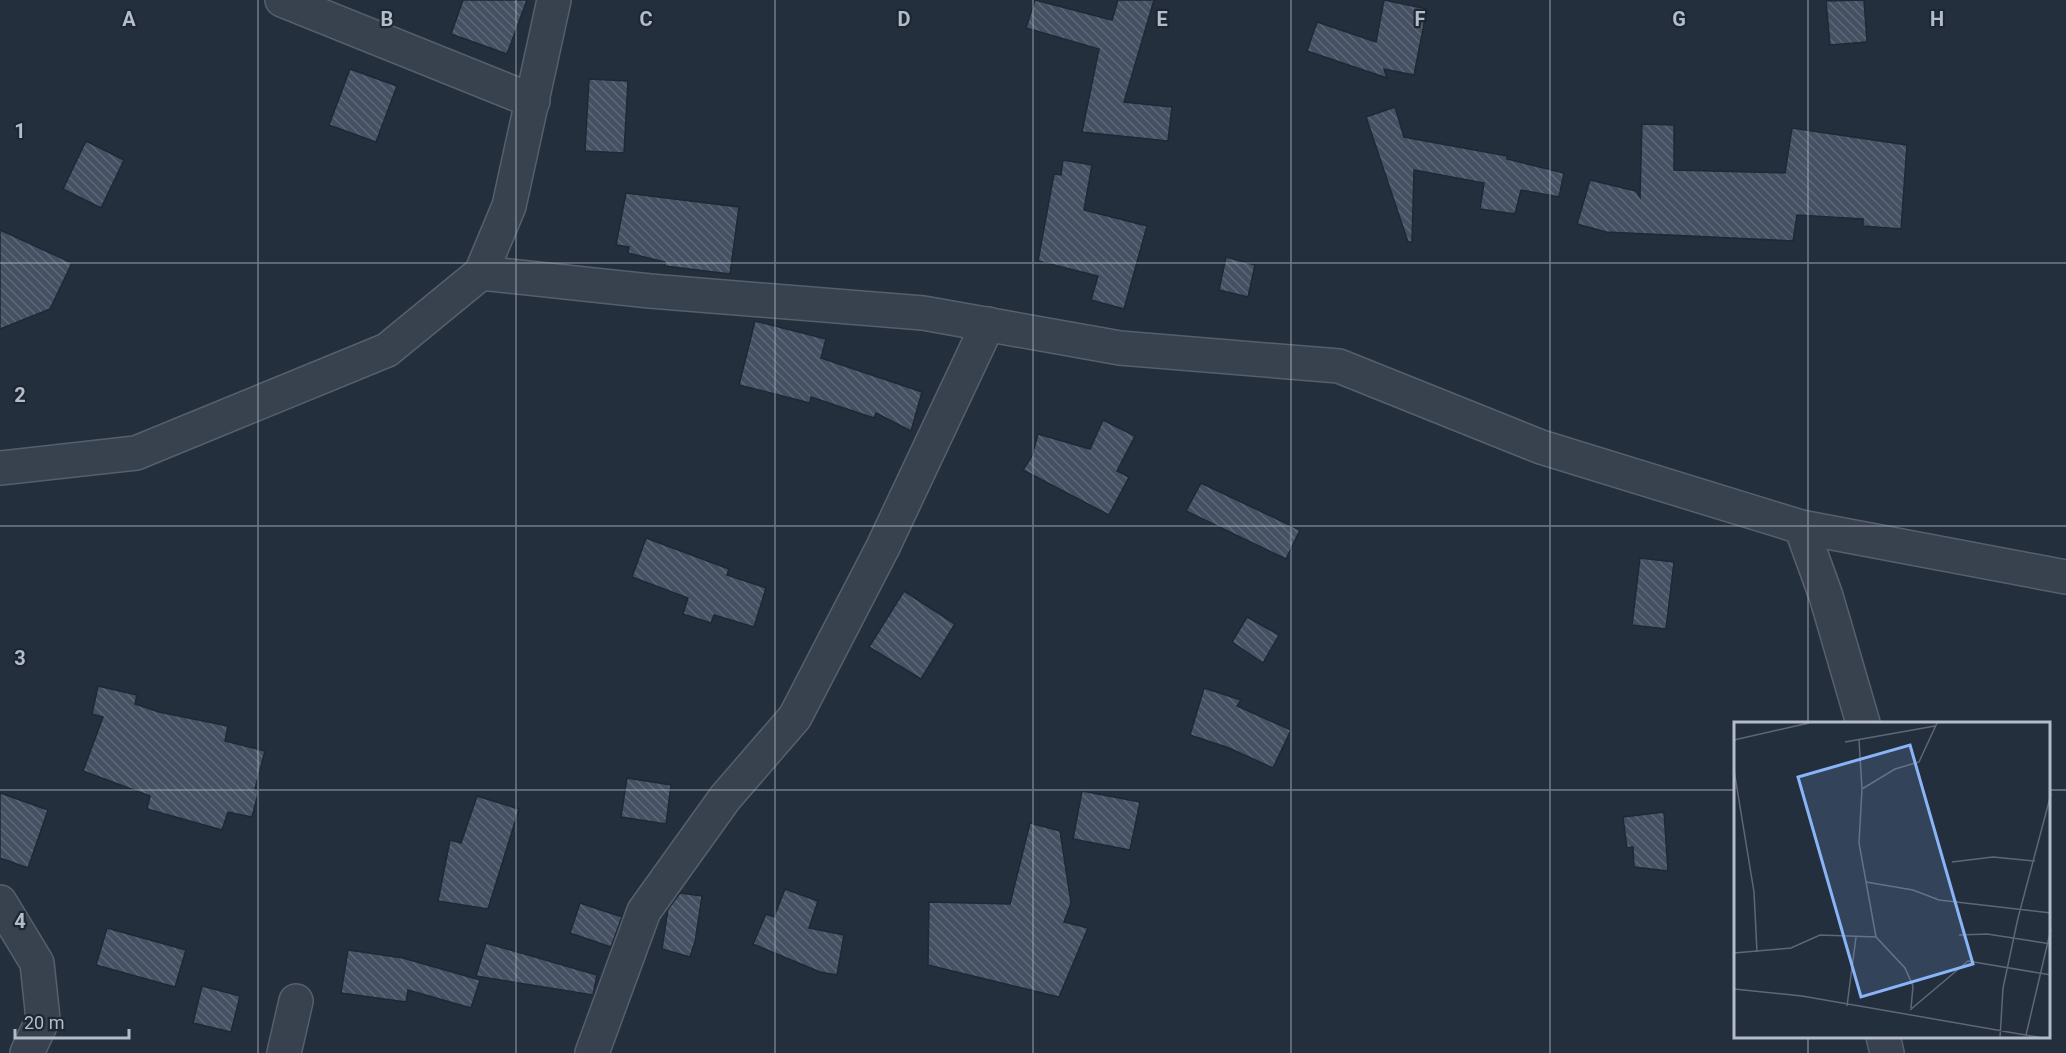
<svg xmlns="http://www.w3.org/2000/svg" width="2066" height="1053" font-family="Roboto,sans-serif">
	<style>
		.building { fill: url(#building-back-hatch); stroke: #1f2835; stroke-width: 1.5 }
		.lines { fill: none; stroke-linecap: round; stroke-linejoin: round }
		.minor-casing { stroke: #565f6c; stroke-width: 36 }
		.minor { stroke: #38414e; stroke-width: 33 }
		.grid { fill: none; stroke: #b4bcc9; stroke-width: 1.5; stroke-opacity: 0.55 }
		.inset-road { fill: none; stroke: #5e6776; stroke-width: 1.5 }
		.view { fill: #8ab4f8; fill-opacity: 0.15; stroke: #8ab4f8; stroke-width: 3 }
		.inset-edge { fill: none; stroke: #b4bcc9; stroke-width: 3 }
		.grid-label { font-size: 20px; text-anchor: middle; font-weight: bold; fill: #b4bcc9; stroke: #1d2633; stroke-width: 4.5; stroke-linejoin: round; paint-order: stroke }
	</style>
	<defs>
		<pattern id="building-back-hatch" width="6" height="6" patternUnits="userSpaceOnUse" patternTransform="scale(1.5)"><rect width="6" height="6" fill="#455162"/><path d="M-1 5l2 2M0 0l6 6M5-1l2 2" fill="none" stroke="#5d6877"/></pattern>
	</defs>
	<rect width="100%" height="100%" fill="#242f3e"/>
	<!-- building -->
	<g class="building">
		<path d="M463,0H527L507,54L451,34Z"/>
		<path d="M1035,0L1112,20L1118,0H1154L1124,102L1172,107L1168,141L1082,132L1099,49L1026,28Z"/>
		<path d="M1384,0L1427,9L1414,75L1384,69L1387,78L1307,51L1317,22L1376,42Z"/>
		<path d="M1864,0L1867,42L1830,45L1826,1Z"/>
		<path d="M350,69L397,86L376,142L329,125Z"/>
		<path d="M589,79L628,81L624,153L585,151Z"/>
		<path d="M1395,107L1404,137L1507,156V159L1564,173L1559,197L1521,190L1515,214L1480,209L1484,183L1414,170L1412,242H1408L1366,117Z"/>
		<path d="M1642,124L1674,125V170L1785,173L1792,128L1907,145L1901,229L1863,226V219L1797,215L1793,241L1606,232L1577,224L1590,180L1636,191L1640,197Z"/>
		<path d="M86,141L124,160L101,208L63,189Z"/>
		<path d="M1063,160L1092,165L1084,210L1147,226L1124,309L1091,300L1098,276L1038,261L1054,174L1061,175Z"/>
		<path d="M626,193L739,207L730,274L665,266V262L628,253L629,247L616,245Z"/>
		<path d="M0,230L72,263L50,309L0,329Z"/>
		<path d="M1226,257L1255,265L1248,297L1219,290Z"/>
		<path d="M755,321L826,339L821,358L922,392L911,431L876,413L874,418L811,397L810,403L739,385Z"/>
		<path d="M1103,420L1135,436L1117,471L1129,477L1109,515L1023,470L1032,456L1038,434L1090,449Z"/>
		<path d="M1201,483L1300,530L1286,559L1186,511Z"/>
		<path d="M646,538L729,569L727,575L766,588L754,627L714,615L711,623L683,614L688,598L632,577Z"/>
		<path d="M1640,558L1674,562L1666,629L1632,625Z"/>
		<path d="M904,591L955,624L921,679L869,647Z"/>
		<path d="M1247,617L1279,635L1263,663L1232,642Z"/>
		<path d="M98,686L137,695L135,704L159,712L228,726L225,741L265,751L255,789L259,790L252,817L228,812L222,830L147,809L150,796L83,771L103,717L92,714Z"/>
		<path d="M1204,688L1241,700L1237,706L1291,730L1273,768L1229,748L1190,735Z"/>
		<path d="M627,778L671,785L666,824L621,817Z"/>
		<path d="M1082,791L1140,802L1130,850L1073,839Z"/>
		<path d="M0,793L48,810L28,868L0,858Z"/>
		<path d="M477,796L519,809L488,909L438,901L450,840L461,843Z"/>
		<path d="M1664,812L1668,871L1634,867L1633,847L1627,848L1623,817Z"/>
		<path d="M1030,823L1060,831L1071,903L1064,922L1088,928L1059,997L928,965L929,902L1010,904Z"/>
		<path d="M785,889L818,901L809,928L844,935L837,975L820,972L753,944L766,914L774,917Z"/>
		<path d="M680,893L702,896L695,942L690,957L662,949L668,909Z"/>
		<path d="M580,903L622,917L611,947L570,933Z"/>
		<path d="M107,928L186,950L175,987L96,965Z"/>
		<path d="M486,943L597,975L593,995L476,976Z"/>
		<path d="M348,950L403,958L480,980L471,1008L408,990L406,1002L341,993Z"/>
		<path d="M202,986L240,996L231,1032L193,1023Z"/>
	</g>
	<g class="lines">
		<!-- minor casing -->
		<g class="minor-casing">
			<g id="minor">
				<path d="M282,0L533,101"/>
				<path d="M481,273L650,291L923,313L1120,348L1339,366L1541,447L1801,527L2066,577"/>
				<path d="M0,468L136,453L387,350L481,273L509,206L554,0"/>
				<path d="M1801,527L1826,596L1863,723"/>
				<path d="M0,902L37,963L43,1019L27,1053"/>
				<path d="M1883,1036L1887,1053"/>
				<path d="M284,1053L296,1001"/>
				<path d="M592,1053L644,911L725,798L795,717L883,547L988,324"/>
			</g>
		</g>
		<!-- minor -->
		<use href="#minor" class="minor"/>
	</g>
	<!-- grid -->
	<path class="grid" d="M258,0V1053M516,0V1053M775,0V1053M1033,0V1053M1291,0V1053M1550,0V1053M1808,0V723M0,263H2066M0,526H2066M0,790H1736M2050,790H2066M1808,1036V1053"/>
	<!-- overview -->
	<g transform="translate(1734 722)">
		<rect width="316" height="316" fill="#242f3e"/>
		<path class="inset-road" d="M0,18L75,1M125,18L128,67L125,121L142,215M111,20L201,4M0,48L20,170L23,230M128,67L161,47L185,40L203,1M218,140L259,135L301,139M132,160L179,168L205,178L317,191M225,213L253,212L317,222M0,231L57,226L86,213L142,215L171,246L179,264L177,286M0,267L68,274L309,316M113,284L122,215M176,288L234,239L317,253M292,313L317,207M266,316L269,266L284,196L317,72"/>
		<path class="view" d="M176,23L239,242L127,275L64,55Z"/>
		<rect width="316" height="316" class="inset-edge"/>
	</g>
	<g class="grid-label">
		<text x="129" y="26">A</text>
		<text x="387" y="26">B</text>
		<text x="646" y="26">C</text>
		<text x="904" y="26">D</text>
		<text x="1162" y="26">E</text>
		<text x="1420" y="26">F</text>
		<text x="1679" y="26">G</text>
		<text x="1937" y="26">H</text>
		<text x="20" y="138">1</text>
		<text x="20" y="402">2</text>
		<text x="20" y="665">3</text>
		<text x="20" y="928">4</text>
	</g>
	<!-- scale -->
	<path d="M15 1029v9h114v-9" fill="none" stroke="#b4bcc9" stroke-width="3"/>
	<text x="24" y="1029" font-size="18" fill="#b4bcc9" stroke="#1d2633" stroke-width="4.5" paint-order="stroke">20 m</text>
</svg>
